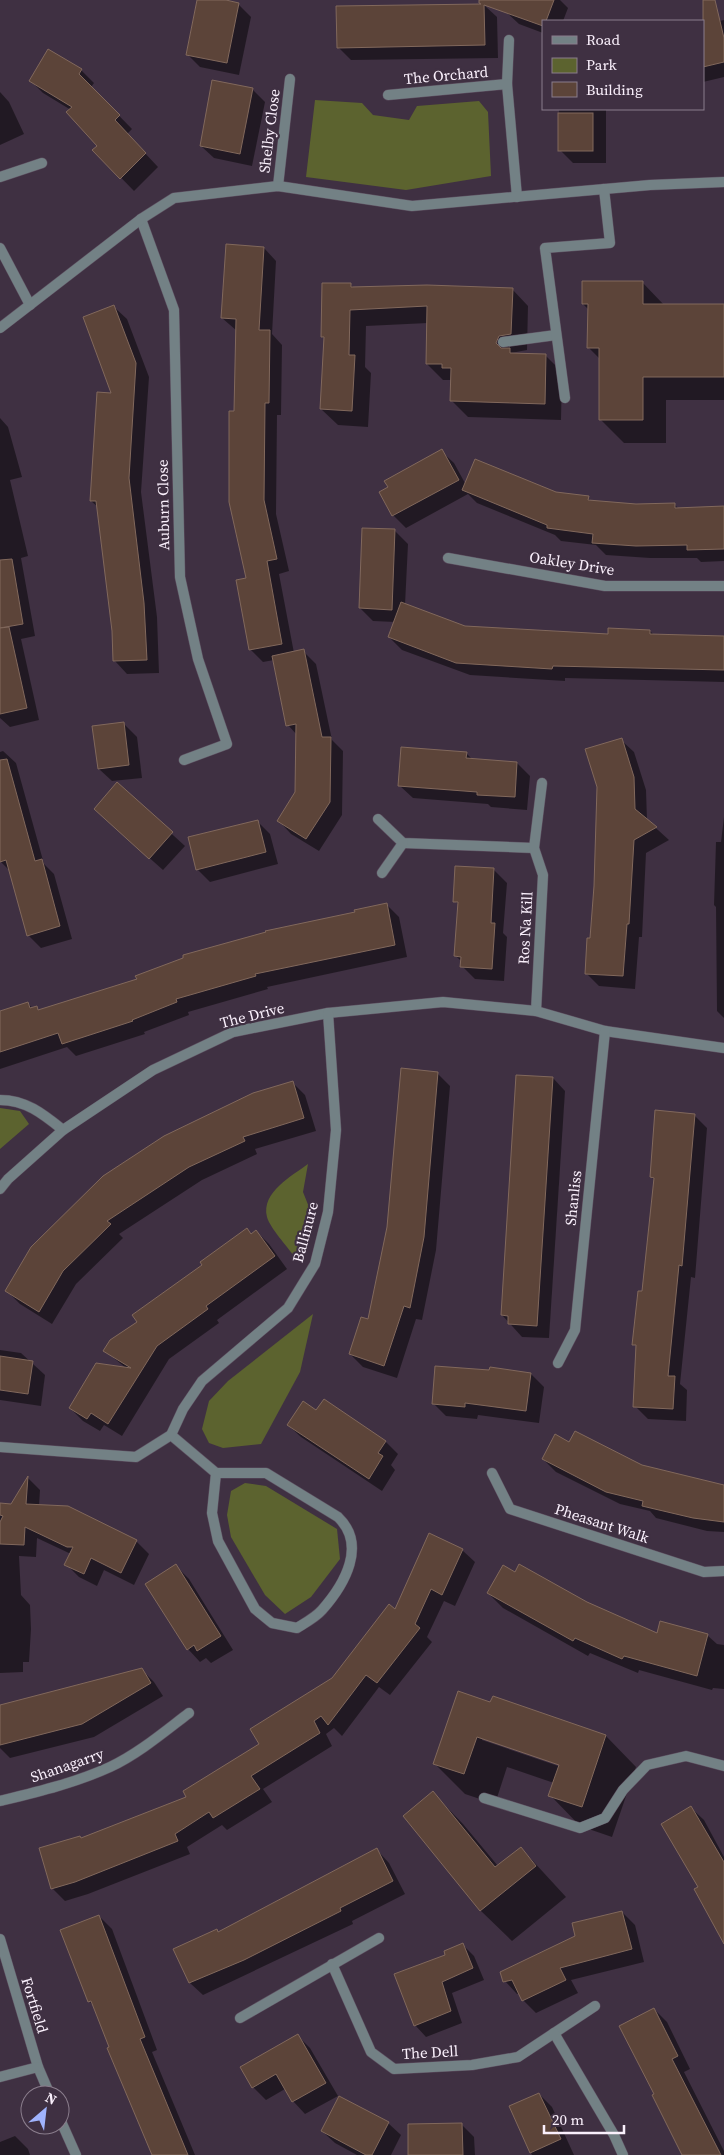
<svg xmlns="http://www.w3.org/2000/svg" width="724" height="2155" font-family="'Source Serif 4',serif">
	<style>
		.green { fill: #5c632f }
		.shadow { fill: #0007; fill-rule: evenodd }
		.building { fill: #5c4439; stroke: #81685c }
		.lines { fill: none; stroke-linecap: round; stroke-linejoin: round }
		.street-casing { stroke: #5d4f60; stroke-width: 11 }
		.street { stroke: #738185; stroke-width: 10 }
		.labels { text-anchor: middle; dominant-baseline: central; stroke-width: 4.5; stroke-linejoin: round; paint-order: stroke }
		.street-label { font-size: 15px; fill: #faf0fc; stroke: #3f3042 }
	</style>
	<rect width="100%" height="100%" fill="#3f3042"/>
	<!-- green -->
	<g class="green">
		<path d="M315,100L362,103L373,115L409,120L417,106L479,101L488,112L491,176L406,190L306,177Z"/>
		<path d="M0,1108L20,1111L29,1124L0,1149Z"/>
		<path d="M308,1164L303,1192L309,1207L301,1243L294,1256C287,1246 270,1228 267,1217C261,1192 292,1176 308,1164Z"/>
		<path d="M313,1314L300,1372L261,1444L223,1448L209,1443L202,1429L209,1401L228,1381Z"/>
		<path d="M245,1483L266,1486L337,1529L340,1559L311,1597L285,1614L265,1595L231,1537L227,1515L231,1491Z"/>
	</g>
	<!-- shadow -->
	<g class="shadow">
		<path d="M198,0H220L238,4L251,17L239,75L200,67L187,54Z"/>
		<path d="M510,0H560L568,8L563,21H543V33L519,24L506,12Z"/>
		<path d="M484,5L497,17L498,58L351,60L338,47Z"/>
		<path d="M724,20V77L703,82V25Z"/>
		<path d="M81,70L94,83L91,87L132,129L127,134L158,167L134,191L94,150L99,146L71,110L43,93L30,80Z"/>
		<path d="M252,89L265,102L252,166L214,158L201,146Z"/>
		<path d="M0,92L9,102L24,134L0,145Z"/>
		<path d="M559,109H606V163H573L560,150Z"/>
		<path d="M264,248L276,261L272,334L282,345L281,415H277L276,514L289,571L279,574L294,653L303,651L316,664L332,740L343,751L342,815L319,851L291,834L279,821L296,792L297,735L288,725L274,660L263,662L250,649L248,579L236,412L237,331L222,318Z"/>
		<path d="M642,282L665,306L724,305V400H666V443H624L600,419V359L589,348V310L583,304Z"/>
		<path d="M350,284L354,288L512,289L528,306L527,350L511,353L546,356L562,372L561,420L468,417L451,400L452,380H443L427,364L428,323L366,326L365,367L371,373L368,427L338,425L321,409L325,339L322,337Z"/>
		<path d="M114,307L127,319L149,377L141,492L157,617L159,673L127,674L115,661L113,631L99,508L91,501L113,394Z"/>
		<path d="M0,418L8,427L22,477L10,480L28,556L21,558L35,636L21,639L39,720L10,727L0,718Z"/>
		<path d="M441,451L454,463L466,485L588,498L592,502L636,505L674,504L679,509L724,508V561L701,562L697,558H650L606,555L596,545L561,541L555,535L477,503L468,494L406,528L393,515Z"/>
		<path d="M395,531L408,544L405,605L465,628L609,635L650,631L655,636L724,638V682L565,678V681L470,675L402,650L389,637L395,622L373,621L360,608Z"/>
		<path d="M124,724L137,737L142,778L112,781L99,769Z"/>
		<path d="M621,740L634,752L646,790L647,820L669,840L646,853L642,937H639L635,989L599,986L586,973Z"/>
		<path d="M3,751L16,763L44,864L54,874L72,939L41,948L28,935L10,871L1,862L0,858V752Z"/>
		<path d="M466,753L473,760L517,763L530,776L527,810L491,807L488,804L413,798L400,786Z"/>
		<path d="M117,784L185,846L163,870L108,821Z"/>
		<path d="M724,817V1018L717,1011L716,907L714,905L716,842H721Z"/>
		<path d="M257,821L270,834L278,864L210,882L197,869Z"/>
		<path d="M494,870L507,883L503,933L507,937L504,981L475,979L462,966V962L456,956L459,905L455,901Z"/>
		<path d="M386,904L399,917L407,957L267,987L268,989L188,1012L189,1015L144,1032L145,1034L76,1056L67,1047L0,1069V1012L28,1003L33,1009L36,1008L39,1011Z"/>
		<path d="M437,1073L450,1086L436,1250L422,1320L416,1319L397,1378L363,1367L350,1354L369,1321Z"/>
		<path d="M553,1078L565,1091L549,1338L522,1337L502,1315Z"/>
		<path d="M292,1082L305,1095L316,1131L255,1149L257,1154L202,1180L119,1234L123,1238L76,1284L52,1324L20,1304L7,1291Z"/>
		<path d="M694,1115L707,1128L695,1278L691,1277L680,1384L687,1390L686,1421L648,1419L635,1406L638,1348L634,1344L643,1292L655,1181L651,1177Z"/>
		<path d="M256,1231L269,1244L287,1269L217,1320L219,1323L169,1359L122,1436L104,1425L100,1431L83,1421L70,1408L126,1368L105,1351L138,1322Z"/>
		<path d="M0,1350L21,1353L45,1375L41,1406L0,1400Z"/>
		<path d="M531,1374L544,1387L539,1423L478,1415L477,1419L446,1416L433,1403Z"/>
		<path d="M317,1412L385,1441L398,1454L391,1465L395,1470L382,1491L301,1437L288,1425Z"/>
		<path d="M570,1444L641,1466L724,1486V1532L707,1531L656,1518L650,1511L620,1504L556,1472L543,1459Z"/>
		<path d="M28,1478L40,1490L39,1506L136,1541L149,1554L134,1585L104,1570L97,1586L79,1577L66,1564L71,1554L37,1538L36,1557L19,1556L21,1595L30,1605L31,1629L29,1662H23V1672L0,1673V1504L12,1505Z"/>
		<path d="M462,1550L475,1562L455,1606L444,1601L427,1637L432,1642L390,1695L379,1687L342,1736L334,1728L326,1734L332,1746L263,1789L272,1802L227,1830L222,1825L187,1847L190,1854L88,1894L65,1901L52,1888L82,1839L188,1798L261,1744L333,1679L395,1610Z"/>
		<path d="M176,1566L189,1579L233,1650L211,1663L206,1658L200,1662L188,1649Z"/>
		<path d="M488,1593L586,1603L658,1635H707L717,1644L724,1645V1689L713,1688L712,1690L639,1670L638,1673L590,1653L588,1656L503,1608Z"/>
		<path d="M141,1669L154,1682L163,1696L94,1737L10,1758L0,1748V1710Z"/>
		<path d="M493,1698L606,1736L636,1767L612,1837L580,1826L550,1795L554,1783L507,1767L495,1804L465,1794L435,1764L491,1703ZM482,1738L565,1766L564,1768L482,1740Z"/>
		<path d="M433,1793L463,1824L498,1866L521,1848L566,1897L512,1941L481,1911L408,1820Z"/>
		<path d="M691,1808L704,1820L724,1857V1939L700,1887Z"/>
		<path d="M377,1850L389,1863L405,1894L352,1921L353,1924L203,1995L190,1983L175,1950L219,1933Z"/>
		<path d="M622,1912L635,1925L644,1962L571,1980L578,1993L536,2013L523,2000L520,1993L517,1994L505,1981L577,1937Z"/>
		<path d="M99,1916L112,1929L157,2050L152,2052L195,2155H153L95,2007L89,2001Z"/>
		<path d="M463,1945L474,1956L484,1980L452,1993L462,2023L426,2037L415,2025Z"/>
		<path d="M654,2009L667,2022L690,2069L684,2072L724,2151V2155H684L621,2026Z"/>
		<path d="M298,2036L310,2048L338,2096L305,2114L293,2101L285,2089L266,2100L253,2087Z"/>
		<path d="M539,2094L552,2107L574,2155H532L511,2107Z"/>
		<path d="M388,2123L401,2135L391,2155H357L335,2143L322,2131Z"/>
		<path d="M461,2124L474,2137L475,2155H409Z"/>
		<path d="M15,2136L28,2149L30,2155H0V2142Z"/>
	</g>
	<!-- building -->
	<g class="building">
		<path d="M197,0H226L239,3L227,63L186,55Z"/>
		<path d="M479,0H554L546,21H543V26L484,5L485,45L337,48L336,6L481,4L479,3Z"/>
		<path d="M703,0H715L724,38V62L703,67Z"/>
		<path d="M48,49L82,69L79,74L120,115L115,120L146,153L120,179L92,150L97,146L66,112L72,107L29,81Z"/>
		<path d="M212,80L253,88L240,154L200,146Z"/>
		<rect x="558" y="113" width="35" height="38"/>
		<path d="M226,244L264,247L259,330H270L269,403H265L264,500L277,559L267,561L282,644L249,650L236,580L246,578L229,502V411H234L236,319L221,318Z"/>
		<path d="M582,281H643V304H724V377H643V420H599V348H587L588,304H582Z"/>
		<path d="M322,283H351V287L427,285L513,288L511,334L499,336L496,343L501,348H510V353L546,354L545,404L450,401L451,368H442V364H426L427,306L350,310L349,355H355L352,411L320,409L324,337H321Z"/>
		<path d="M114,305L136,363L129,478L144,603L147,660L113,661L112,631L96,501H90L97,392L111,393L83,317Z"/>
		<path d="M442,449L459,480L392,516L379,492L388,487L384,481Z"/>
		<path d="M475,459L556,492L589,496L588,500L636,504L675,503V508L724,506V549L687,550V545L636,546L592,543L593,534L547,528V525L462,490Z"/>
		<path d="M362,528L395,529L392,610L359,608Z"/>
		<path d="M12,559L23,624L0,628V560Z"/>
		<path d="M401,602L465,626L608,634V628L650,630V634L724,636V670L553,666L552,669L456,663L388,637Z"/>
		<path d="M9,627L27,708L0,714V628Z"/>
		<path d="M304,649L322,737H331L330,802L306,839L277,821L295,792L296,724L286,726L272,656Z"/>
		<path d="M124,722L129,765L98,769L92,726Z"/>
		<path d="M622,738L634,777L635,809L657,827L634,840L629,924H627L623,976L585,974L587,938H590L594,886L597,787L585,749Z"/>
		<path d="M401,747L467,752L466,758L517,762L515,797L477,795V792L398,786Z"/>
		<path d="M7,759L35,861L42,859L60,926L27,936L6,860L0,862V760Z"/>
		<path d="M117,782L173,832L149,859L94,809Z"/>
		<path d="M258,820L266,852L196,870L188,837Z"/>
		<path d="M455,866L494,868L491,923H495L492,969L460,967L461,957L454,956L458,902H453Z"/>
		<path d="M387,903L395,945L255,974L256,976L176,999L177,1002L132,1020L133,1021L62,1044L58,1033L0,1052V1011L28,1002L30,1008L37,1006L38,1010L137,979L135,976L183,958V955L266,932L265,931L355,912L354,910Z"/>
		<path d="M401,1068L438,1072L424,1237L410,1308L404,1306L384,1366L349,1354L361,1317L368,1319L387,1227Z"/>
		<path d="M516,1075L553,1077L537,1326L508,1324V1316L501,1315Z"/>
		<path d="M293,1081L304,1118L243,1137L245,1141L189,1167L107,1221L111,1224L63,1271L39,1312L5,1291L31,1247L103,1176L164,1136L253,1093Z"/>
		<path d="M655,1110L695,1114L682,1266L679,1265L668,1376H675L673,1409L633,1407L636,1345H632L638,1291H642L654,1178L650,1177Z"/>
		<path d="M247,1228L251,1234L256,1230L275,1256L206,1306L208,1309L157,1346L108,1424L91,1413L87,1419L69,1408L96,1363L131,1368L103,1351L110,1340L137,1322L132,1315L202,1265L200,1262Z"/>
		<path d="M0,1356L33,1361L28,1394L0,1390Z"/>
		<path d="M435,1366L489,1370L490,1367L531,1373L526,1411L465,1403V1407L432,1404Z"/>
		<path d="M324,1399L386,1441L378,1453L383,1456L369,1479L287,1425L303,1401L316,1410Z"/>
		<path d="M575,1431L642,1465L724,1485V1522L693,1518L642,1506L643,1501L606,1492L542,1459L555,1434L569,1442Z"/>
		<path d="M28,1476L26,1504L68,1506L137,1540L121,1573L91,1558L84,1574L64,1565L73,1547H67L25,1527L24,1545L0,1544V1522L3,1516L0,1515V1503L11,1504Z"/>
		<path d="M429,1533L463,1549L442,1595L431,1589L415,1624L420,1628L377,1683L366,1675L328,1725L321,1716L314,1721L320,1733L251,1776L260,1789L213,1818L209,1812L175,1834L178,1841L75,1882L51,1889L39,1848L80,1836L81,1838L186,1797L183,1791L259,1744L250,1729L332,1678L389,1604L395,1609Z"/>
		<path d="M176,1564L221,1636L197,1651L194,1645L187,1650L145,1584Z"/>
		<path d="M519,1564L587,1602L657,1633L660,1621L708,1634L697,1676L624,1656L622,1659L575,1638L573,1641L487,1593L503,1565L515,1572Z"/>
		<path d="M142,1668L151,1683L82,1724L0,1745V1705Z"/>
		<path d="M458,1691L490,1702L493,1696L606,1735L582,1807L548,1796L559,1765L477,1737L464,1774L433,1764Z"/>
		<path d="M433,1791L495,1867L521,1847L536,1866L480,1911L403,1816Z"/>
		<path d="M691,1806L724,1862V1944L694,1889L698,1887L661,1824Z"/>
		<path d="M377,1848L393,1881L340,1908L341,1911L244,1960L189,1983L173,1949L217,1929L218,1932Z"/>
		<path d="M622,1911L632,1949L560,1968L566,1980L522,2001L512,1980L503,1982L500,1972L575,1936L572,1923Z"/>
		<path d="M99,1915L145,2037L140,2039L188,2155H152L107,2048L109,2047L91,2001L88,2002L60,1930Z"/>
		<path d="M463,1943L473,1968L442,1982L451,2011L414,2026L394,1974L445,1955L444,1951Z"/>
		<path d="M654,2008L678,2056L672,2059L721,2155H682L652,2095L654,2094L619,2026Z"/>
		<path d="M298,2034L326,2083L292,2102L276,2074L252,2088L240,2067Z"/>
		<path d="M539,2093L561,2139L530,2153L509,2106Z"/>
		<path d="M339,2096L389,2122L372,2155H366L321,2131Z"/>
		<path d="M462,2123L463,2155H408V2124Z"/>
	</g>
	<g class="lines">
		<!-- street casing -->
		<g class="street-casing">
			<g id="street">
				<path d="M507,84L509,40"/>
				<path d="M388,95L507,84L517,197"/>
				<path d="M0,177L42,163"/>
				<path d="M278,186L290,79"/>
				<path d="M141,219L174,310L180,577L198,659L227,744L184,760"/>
				<path d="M0,248L30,305"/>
				<path d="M0,328L141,219L174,198L278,186L412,206L650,185L724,182"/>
				<path d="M503,342L556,335"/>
				<path d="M565,398L545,248L610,243L604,189"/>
				<path d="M448,558L605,586H724"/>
				<path d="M378,819L403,843L534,848"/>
				<path d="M382,873L403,843"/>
				<path d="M536,1011L543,875L534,848L542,783"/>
				<path d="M0,1100C26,1100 43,1114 63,1130"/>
				<path d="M0,1189L8,1179L63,1130L153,1070L233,1032L328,1013L443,1002L536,1011L605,1031L724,1048"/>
				<path d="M558,1363L575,1330L605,1031"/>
				<path d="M171,1435L216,1473H266L338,1517C367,1545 345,1584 322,1610C316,1617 305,1623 297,1628L272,1623L255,1609L218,1541L212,1513L216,1473"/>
				<path d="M0,1447L136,1457L171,1435L183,1409L202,1381L288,1308L315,1264L328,1212L336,1130L328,1013"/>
				<path d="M492,1473L510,1509L704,1572L724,1571"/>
				<path d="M484,1798L580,1828L605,1818L623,1790L647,1765L686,1756L724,1766"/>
				<path d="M0,1801C37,1792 75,1783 110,1767C138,1754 164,1732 189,1713"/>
				<path d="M0,1939L38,2067L50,2095"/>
				<path d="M332,1964L371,2052L394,2069L472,2065L518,2057L595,2006"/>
				<path d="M240,2018L379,1938"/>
				<path d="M554,2033L614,2135L623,2155"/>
				<path d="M0,2077L38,2067"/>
				<path d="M60,2119L76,2155"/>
			</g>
		</g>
		<!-- street -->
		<use href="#street" class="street"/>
	</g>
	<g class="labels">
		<!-- street labels -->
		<g class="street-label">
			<text transform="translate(446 75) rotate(-5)">The Orchard</text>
			<text transform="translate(269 131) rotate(-83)">Shelby Close</text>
			<text transform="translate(163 505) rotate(-91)">Auburn Close</text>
			<text transform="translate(572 563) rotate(9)">Oakley Drive</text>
			<text transform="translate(525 928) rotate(-87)">Ros Na Kill</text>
			<text transform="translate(252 1015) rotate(-14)">The Drive</text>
			<text transform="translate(573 1198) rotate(-84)">Shanliss</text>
			<text transform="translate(305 1232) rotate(-75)">Ballinure</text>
			<text transform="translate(602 1523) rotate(18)">Pheasant Walk</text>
			<text transform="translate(67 1765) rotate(-19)">Shanagarry</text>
			<text transform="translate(35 2005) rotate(73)">Fortfield</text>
			<text transform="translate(430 2052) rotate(-3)">The Dell</text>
		</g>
	</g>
	<!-- legend -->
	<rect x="542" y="20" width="162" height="90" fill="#3f3042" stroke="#8a7d8c"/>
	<rect x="552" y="36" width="25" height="8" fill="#738185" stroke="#8a7d8c"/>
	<text x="586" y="45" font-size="15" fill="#faf0fc">Road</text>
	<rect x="552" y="58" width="25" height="15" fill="#5c632f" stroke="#8a7d8c"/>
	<text x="586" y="70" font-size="15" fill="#faf0fc">Park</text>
	<rect x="552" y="82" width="25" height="15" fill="#5c4439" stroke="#8a7d8c"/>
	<text x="586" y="95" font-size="15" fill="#faf0fc">Building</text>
	<!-- north arrow -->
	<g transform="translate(45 2110) rotate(28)"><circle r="24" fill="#3f3042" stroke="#8a7d8c"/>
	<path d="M0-4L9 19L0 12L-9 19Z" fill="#a0b3fd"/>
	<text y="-8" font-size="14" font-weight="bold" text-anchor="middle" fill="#faf0fc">N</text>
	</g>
	<!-- scale -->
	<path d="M544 2125v8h80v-8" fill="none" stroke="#faf0fc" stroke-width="2.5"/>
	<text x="552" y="2125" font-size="15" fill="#faf0fc" stroke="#3f3042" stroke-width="4" paint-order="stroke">20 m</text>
</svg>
